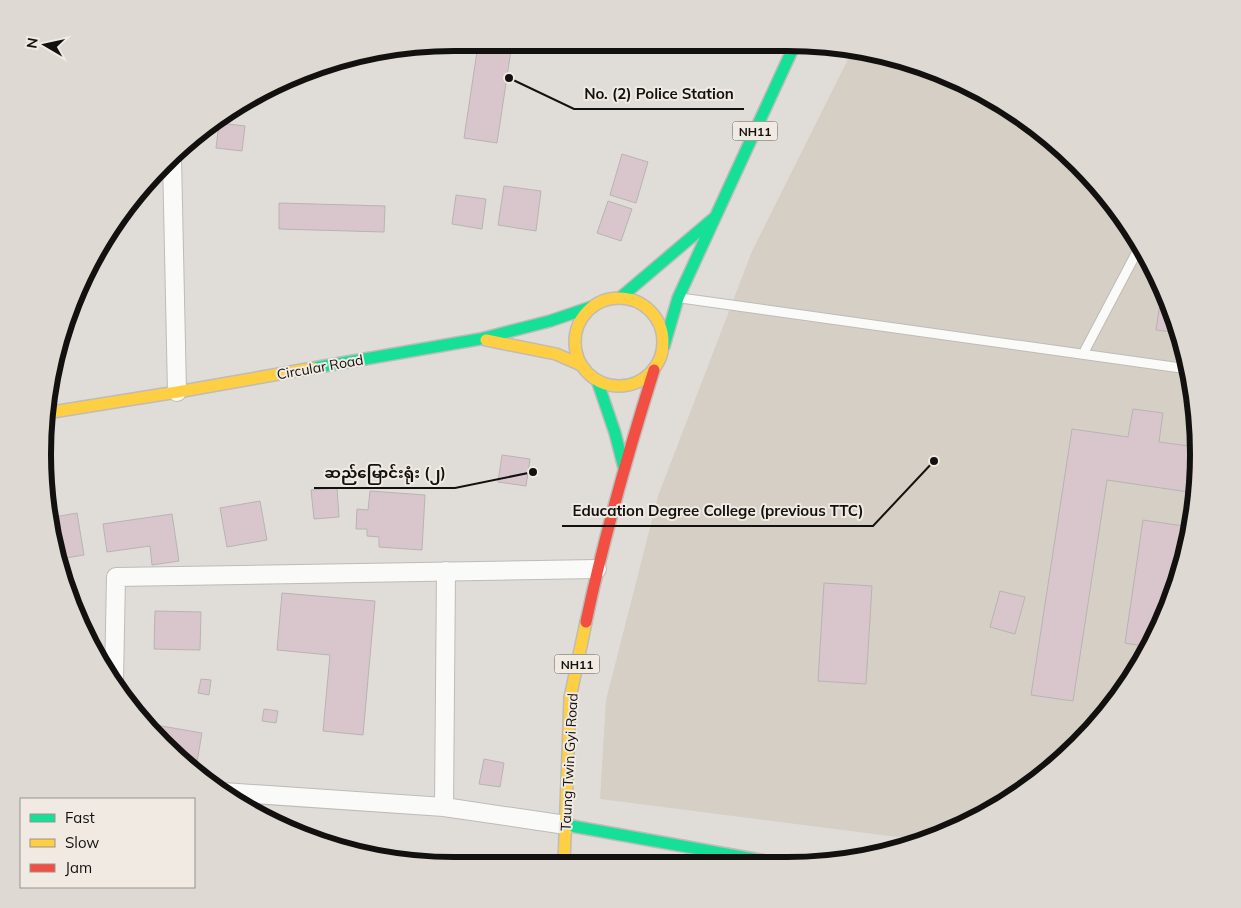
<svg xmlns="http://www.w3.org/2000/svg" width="1241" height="908" font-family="Mulish,'Noto Sans Myanmar',sans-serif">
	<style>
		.built { fill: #d6cfc6 }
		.building { fill: #d9c6cd; stroke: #b7b4b2 }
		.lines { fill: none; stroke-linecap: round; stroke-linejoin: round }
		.lane-casing { stroke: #bebbb8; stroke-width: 11 }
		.street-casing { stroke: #bebbb8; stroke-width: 20 }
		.fast-casing { stroke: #bebbb8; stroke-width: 14 }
		.slow-casing { stroke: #bebbb8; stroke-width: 14 }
		.jam-casing { stroke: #bebbb8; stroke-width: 14 }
		.lane { stroke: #fafaf9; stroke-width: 9 }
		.street { stroke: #fafaf9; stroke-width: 18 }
		.fast { stroke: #16e098; stroke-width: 11 }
		.slow { stroke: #ffcf43; stroke-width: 11 }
		.jam { stroke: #f24e42; stroke-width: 11 }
		.labels { text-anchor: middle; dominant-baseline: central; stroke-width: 4; stroke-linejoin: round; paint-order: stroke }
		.shield { fill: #f0eae3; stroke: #55524f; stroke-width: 1 }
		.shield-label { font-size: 12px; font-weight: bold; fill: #13110f }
		.street-label { font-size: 14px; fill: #13110f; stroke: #f0eae3 }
		.rim { fill: none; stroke: #13110f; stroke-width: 6 }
		.leader { fill: none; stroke: #13110f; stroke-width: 2 }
		.callout-dot { fill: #13110f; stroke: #f0eae3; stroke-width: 2 }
		.callout-label { font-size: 15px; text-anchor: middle; font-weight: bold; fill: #13110f; stroke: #f0eae3; stroke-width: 4; stroke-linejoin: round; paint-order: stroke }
	</style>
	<rect width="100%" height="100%" fill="#e0ddd9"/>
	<!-- built -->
	<path class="built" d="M852,51L893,56L1015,112L1113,203L1156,272L1184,347L1198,427L1195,507L1177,586L1144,659L1097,725L1038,780L945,834L921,840L600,799L606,700L658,496L752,251Z"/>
	<!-- building -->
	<g class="building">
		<path d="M478,45L511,50L497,143L464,138Z"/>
		<path d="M219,123L245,126L242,151L216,148Z"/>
		<path d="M622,154L648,162L636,203L610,195Z"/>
		<path d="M504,186L541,191L536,231L498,225Z"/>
		<path d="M456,195L486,199L482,229L452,224Z"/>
		<path d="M608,201L632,209L621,241L597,233Z"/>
		<path d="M279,203L385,206L384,232L279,229Z"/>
		<path d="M1162,289L1179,333L1156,330Z"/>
		<path d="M1133,409L1163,413L1159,442L1197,447L1195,493L1107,480L1073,701L1031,695L1072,429L1128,437Z"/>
		<path d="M502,455L530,459L526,486L498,482Z"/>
		<path d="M337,488L339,517L314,519L311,490Z"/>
		<path d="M370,491L425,495L422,550L379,547V537L367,536V529H356L357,509L368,510Z"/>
		<path d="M260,501L267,540L227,547L220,508Z"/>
		<path d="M77,513L84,555L60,559L49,518Z"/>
		<path d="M172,514L179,561L152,565L150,546L107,552L103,524Z"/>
		<path d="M1143,520L1190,527L1177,586L1149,647L1125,643Z"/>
		<path d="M824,583L872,586L866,684L818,681Z"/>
		<path d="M1000,591L1025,597L1015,634L990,627Z"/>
		<path d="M282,593L375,601L363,735L323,731L330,655L277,650Z"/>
		<path d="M155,611L201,612L200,650L154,649Z"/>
		<path d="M201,679L211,680L209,695L198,693Z"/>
		<path d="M264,709L278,711L276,723L262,721Z"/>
		<path d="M144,723L202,733L195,773L183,764Z"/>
		<path d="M484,759L504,763L500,787L479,784Z"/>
	</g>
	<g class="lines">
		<!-- lane casing -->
		<g class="lane-casing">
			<g id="lane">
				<path d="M681,298L1188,369"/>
				<path d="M1083,354L1140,246"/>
			</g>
		</g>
		<!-- street casing -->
		<g class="street-casing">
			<g id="street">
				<path d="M172,158L177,392"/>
				<path d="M114,680L116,577L597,569"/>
				<path d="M223,792L444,807L566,825"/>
				<path d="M444,807L446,571"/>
			</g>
		</g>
		<!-- fast casing -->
		<g class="fast-casing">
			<g id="fast">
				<path d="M621,297L714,218"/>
				<path d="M664,346L678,298L795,44"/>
				<path d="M313,368L480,339L550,321L591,307"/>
				<path d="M598,383L615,433L624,468"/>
				<path d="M566,825L771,862"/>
			</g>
		</g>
		<!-- slow casing -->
		<g class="slow-casing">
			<g id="slow">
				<circle cx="619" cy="342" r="44"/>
				<path d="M486,340L556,354L579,364"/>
				<path d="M46,413L177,392L313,368"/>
				<path d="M564,864L570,698L586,622"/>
			</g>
		</g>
		<!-- jam casing -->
		<g class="jam-casing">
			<path id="jam" d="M586,622C604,536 628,453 654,370"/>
		</g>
		<!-- lane -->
		<use href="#lane" class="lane"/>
		<!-- street -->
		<use href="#street" class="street"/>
		<!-- fast -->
		<use href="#fast" class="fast"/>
		<!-- slow -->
		<use href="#slow" class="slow"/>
		<!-- jam -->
		<use href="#jam" class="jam"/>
	</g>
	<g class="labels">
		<!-- shield labels -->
		<g class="shield">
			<rect x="732.5" y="121.5" width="45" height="19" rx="4"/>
			<rect x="554.5" y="654.5" width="45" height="19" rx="4"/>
		</g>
		<g class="shield-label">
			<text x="755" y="131">NH11</text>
			<text x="577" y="664">NH11</text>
		</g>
		<!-- street labels -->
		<g class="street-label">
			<text transform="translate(320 367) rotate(-10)">Circular Road</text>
			<text transform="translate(569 762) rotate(-87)">Taung Twin Gyi Road</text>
		</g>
	</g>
	<!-- crop -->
	<path d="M0 0H1241V908H0ZM454 51H787A403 403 0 0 1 1190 454V454A403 403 0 0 1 787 857H454A403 403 0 0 1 51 454V454A403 403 0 0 1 454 51Z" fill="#ded9d2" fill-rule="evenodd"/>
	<path class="rim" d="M454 51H787A403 403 0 0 1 1190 454V454A403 403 0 0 1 787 857H454A403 403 0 0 1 51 454V454A403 403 0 0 1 454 51Z"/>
	<!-- callouts -->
	<path class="leader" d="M509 78L574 109H744M533 472L455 488H314M934 461L873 526H562"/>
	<g class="callout-dot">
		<circle cx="509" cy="78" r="5"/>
		<circle cx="533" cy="472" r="5"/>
		<circle cx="934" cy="461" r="5"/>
	</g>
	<g class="callout-label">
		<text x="659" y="99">No. (2) Police Station</text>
		<text x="385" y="478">ဆည်မြောင်းရုံး (၂)</text>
		<text x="718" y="516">Education Degree College (previous TTC)</text>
	</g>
	<!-- legend -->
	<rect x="20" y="798" width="175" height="90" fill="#f0eae3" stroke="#98938e"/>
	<rect x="30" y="814" width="25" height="8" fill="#16e098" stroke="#98938e"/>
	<text x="65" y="823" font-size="15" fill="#13110f">Fast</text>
	<rect x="30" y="839" width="25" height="8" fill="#ffcf43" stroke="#98938e"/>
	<text x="65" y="848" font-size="15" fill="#13110f">Slow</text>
	<rect x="30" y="864" width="25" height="8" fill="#f24e42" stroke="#98938e"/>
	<text x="65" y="873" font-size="15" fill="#13110f">Jam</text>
	<!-- north arrow -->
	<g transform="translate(45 45) rotate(279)" stroke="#f0eae3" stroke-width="4" paint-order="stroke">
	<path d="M0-4L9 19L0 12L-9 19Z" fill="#13110f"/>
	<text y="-8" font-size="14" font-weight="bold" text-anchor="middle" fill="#13110f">N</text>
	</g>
</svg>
